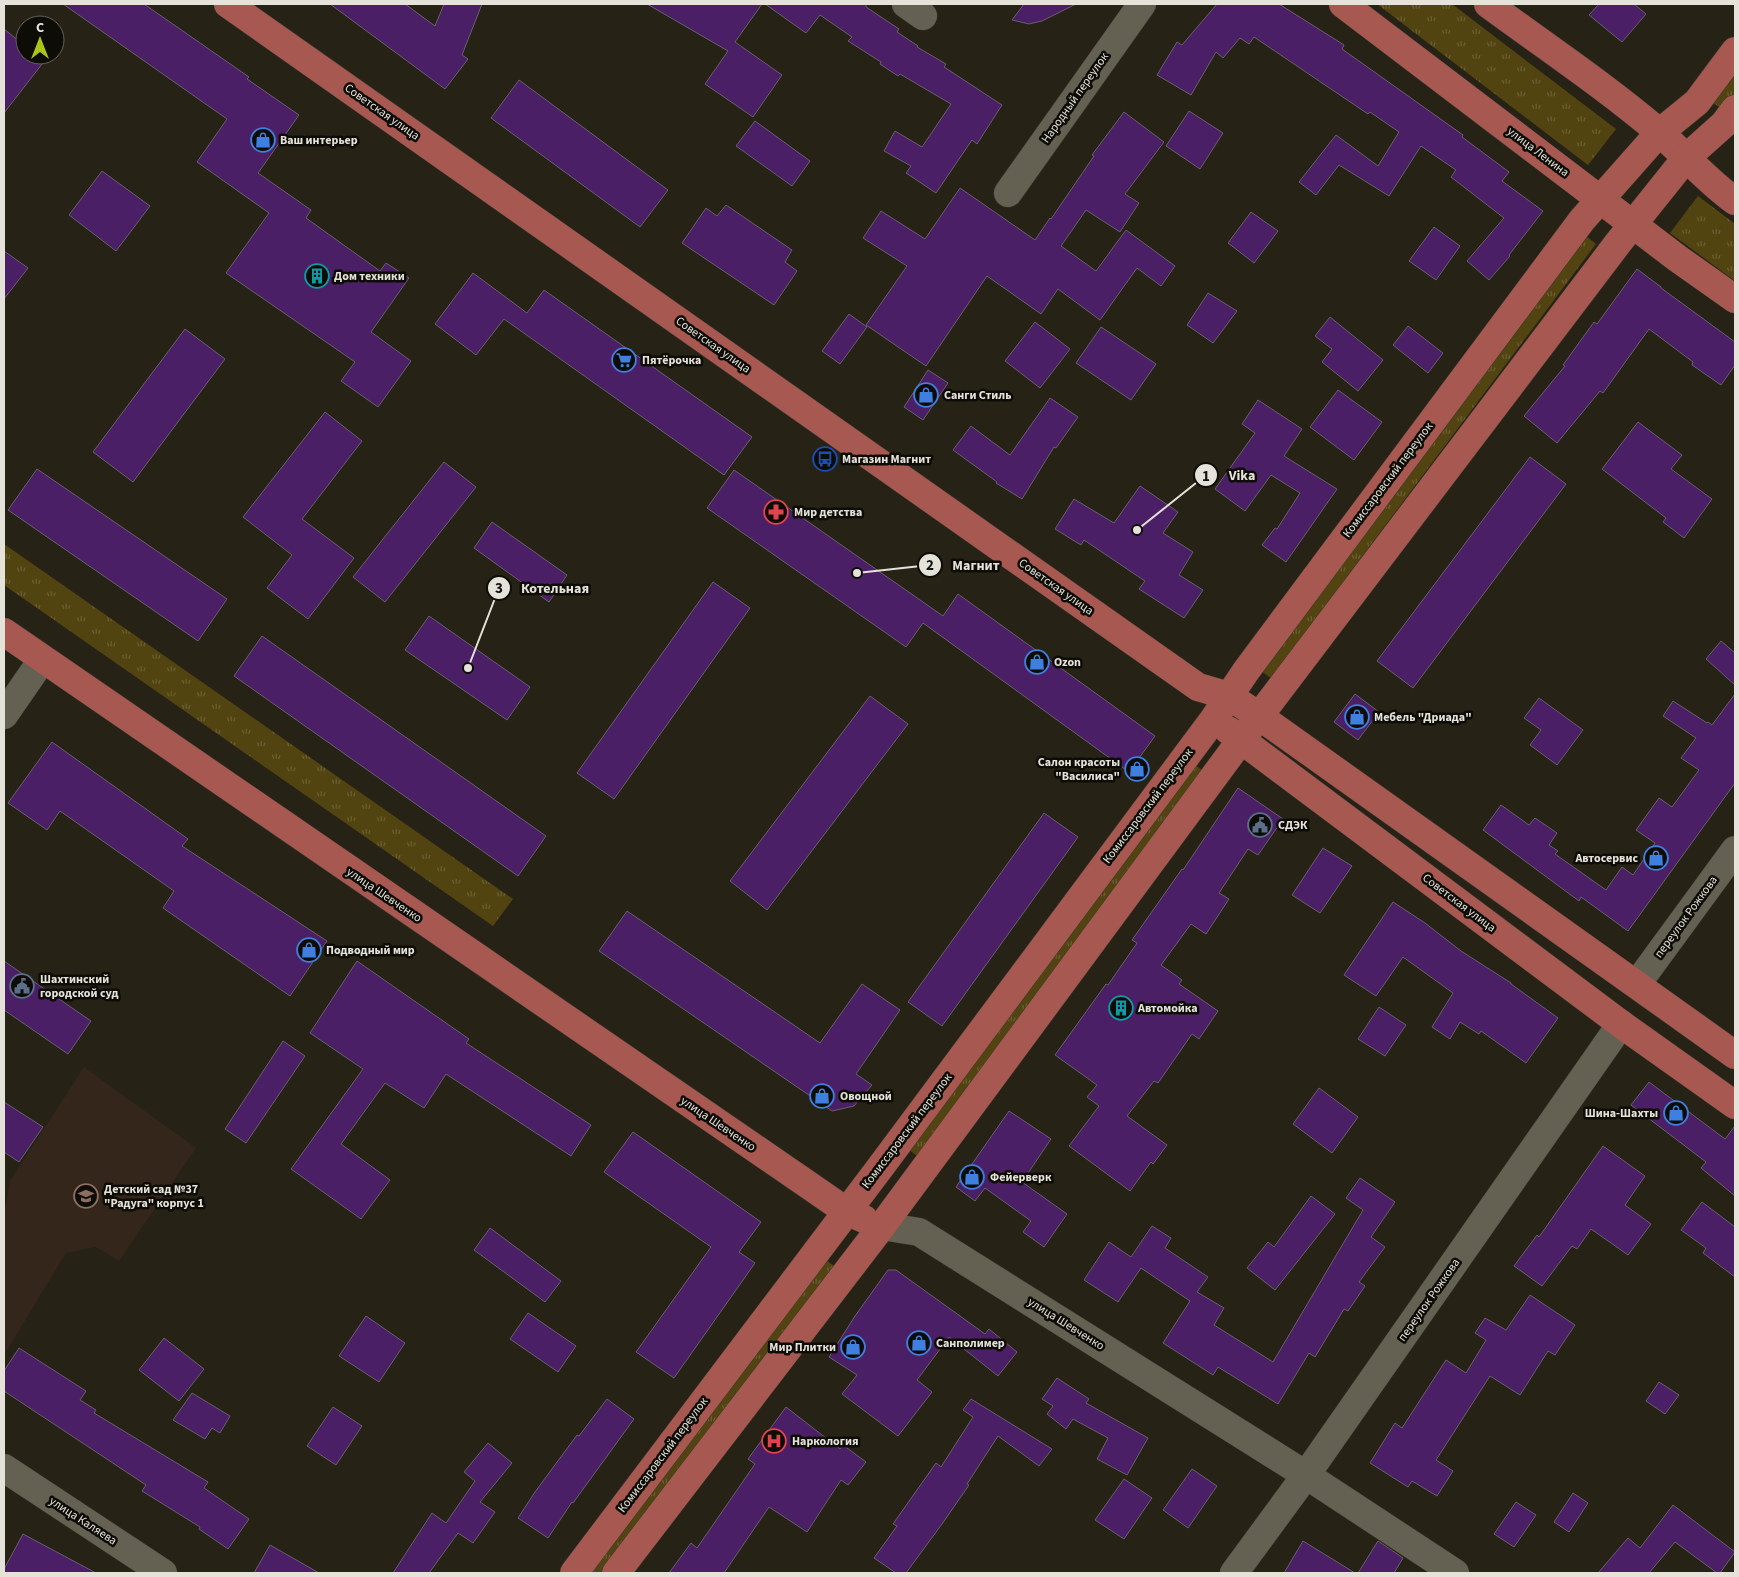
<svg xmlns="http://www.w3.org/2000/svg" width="1739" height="1577" font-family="'Source Sans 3',sans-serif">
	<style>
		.education { fill: #34261a }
		.grass { fill: url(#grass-tufts) }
		.building { fill: #4b1f65; stroke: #68606e }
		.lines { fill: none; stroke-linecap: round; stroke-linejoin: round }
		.minor-casing { stroke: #3e3b32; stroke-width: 29 }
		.major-casing { stroke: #3e3b32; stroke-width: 29 }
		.minor { stroke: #656152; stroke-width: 28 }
		.major { stroke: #a75850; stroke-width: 28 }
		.labels { text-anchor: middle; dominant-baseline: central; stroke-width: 5; stroke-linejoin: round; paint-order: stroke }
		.street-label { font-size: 12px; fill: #e5e2da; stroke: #0d0c07 }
		.poi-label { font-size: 12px; font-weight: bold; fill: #e5e2da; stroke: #0d0c07; text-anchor: start }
		.leader { fill: none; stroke: #e5e2da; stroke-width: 2 }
		.callout-dot { fill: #e5e2da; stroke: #0d0c07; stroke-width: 2 }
		.mark-label { font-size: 15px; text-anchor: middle; font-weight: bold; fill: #111 }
		.callout-label { font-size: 14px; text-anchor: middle; font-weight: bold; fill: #e5e2da; stroke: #0d0c07; stroke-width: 5; stroke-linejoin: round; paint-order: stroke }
	</style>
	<defs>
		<pattern id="grass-tufts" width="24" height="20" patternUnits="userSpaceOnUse" patternTransform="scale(1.25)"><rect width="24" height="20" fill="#524411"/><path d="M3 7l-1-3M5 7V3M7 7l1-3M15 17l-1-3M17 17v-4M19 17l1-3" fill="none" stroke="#6b5f33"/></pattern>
	</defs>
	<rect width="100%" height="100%" fill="#262215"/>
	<!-- education -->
	<path class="education" d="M84,1067L196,1148L119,1261L96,1247L66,1253L4,1355V1214L10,1181Z"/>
	<!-- grass -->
	<g class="grass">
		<path d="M1377,4H1452L1616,129L1588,165Z"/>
		<path d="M1735,71V93L1723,110L1712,102Z"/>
		<path d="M1698,196L1735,224V281L1670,233Z"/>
		<path d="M1586,236L1596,244L1271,678L1261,671Z"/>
		<path d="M4,544L513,899L493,926L4,585Z"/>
		<path d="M1193,763L1203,771L917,1156L907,1148Z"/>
		<path d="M826,1260L834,1266L601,1573H588Z"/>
	</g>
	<!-- building -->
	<g class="building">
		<path d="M63,4H144L249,77L247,79L299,115L258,173L311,210L306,218L380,271L386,263L409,278L371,332L411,361L378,407L341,381L355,362L226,273L269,213L197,162L227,119Z"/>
		<path d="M330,4H405L435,26L444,4H482L462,55L468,59L445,89Z"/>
		<path d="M647,4H762L735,42L782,75L753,117L705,84L728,51Z"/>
		<path d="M765,4H866V7L899,29L897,32L918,46L917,47L946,64L944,67L1002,105L977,144L972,140L936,193L906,173L911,166L884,151L895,131L922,147L951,104L900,74L898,76L880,64L881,62L848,41L852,37L820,15L806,33Z"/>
		<path d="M1024,4H1076L1042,21L1029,24L1012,20Z"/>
		<path d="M1217,4H1279L1344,45L1342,49L1463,135L1462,137L1509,172L1502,181L1543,211L1509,255L1510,256L1489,280L1467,261L1504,218L1451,177L1456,170L1421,146L1389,196L1339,165L1316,195L1299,182L1336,135L1378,166L1399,132L1370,112L1368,114L1254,37L1249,44L1240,38L1223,58L1216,52L1191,95L1157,75L1177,42L1182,45Z"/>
		<path d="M1599,4H1634L1646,14L1622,42L1589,15Z"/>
		<path d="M4,29L25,46V55H49L4,113Z"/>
		<path d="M519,80L668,190L640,227L491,118Z"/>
		<path d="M1189,111L1223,133L1200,169L1166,146Z"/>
		<path d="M1124,112L1164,142L1125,194L1139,203L1120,232L1086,210L1061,246L1096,271L1126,230L1175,266L1161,286L1137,268L1100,320L1058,289L1041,314L987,276L926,366L866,325L907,266L863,238L881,211L925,239L960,188L1035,240L1050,218L1051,219L1094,156L1092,155Z"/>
		<path d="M755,121L810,161L792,186L736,146Z"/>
		<path d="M102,171L150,206L116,251L69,215Z"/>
		<path d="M726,205L792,250L785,262L797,271L774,305L682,243L706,208L717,216Z"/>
		<path d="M1251,212L1278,231L1254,263L1228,243Z"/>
		<path d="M1434,227L1460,246L1436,280L1409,261Z"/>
		<path d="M4,251L28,268L4,299Z"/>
		<path d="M1637,269L1661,287V288L1735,342V365L1721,385L1692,365L1693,362L1649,329L1603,393L1600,391L1557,443L1524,416L1565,366L1563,365L1594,322L1597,324Z"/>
		<path d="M473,273L527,313L544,290L752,437L724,475L504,319L476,355L435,324Z"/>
		<path d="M1208,293L1237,311L1213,343L1187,325Z"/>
		<path d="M849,314L867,327L840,364L822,351Z"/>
		<path d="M1330,317L1383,360L1358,391L1322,362L1332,349L1315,336Z"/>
		<path d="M1035,322L1070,349L1040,388L1005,361Z"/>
		<path d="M1408,326L1443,353L1428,373L1393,345Z"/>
		<path d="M1101,327L1156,364L1131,400L1076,363Z"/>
		<path d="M185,329L225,359L133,482L93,452Z"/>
		<path d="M928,370L948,383L923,420L904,407Z"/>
		<path d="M1338,390L1382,422L1354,460L1310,427Z"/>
		<path d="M1050,398L1078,417L1056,448L1054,447L1022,499L996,483L997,482L953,450L971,426L1010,455Z"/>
		<path d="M1258,400L1302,429L1284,456L1337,489L1286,562L1262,545L1275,528L1277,529L1300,493L1271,475L1245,511L1215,489L1255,433L1242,424Z"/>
		<path d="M325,412L362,441L302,519L354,558L308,619L267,588L292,555L243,517Z"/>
		<path d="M1638,422L1682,455L1671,469L1712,499L1684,538L1663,522L1666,518L1602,469Z"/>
		<path d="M1530,457L1566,484L1413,688L1377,661Z"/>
		<path d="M444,462L476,487L385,602L353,577Z"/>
		<path d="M37,469L227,599L198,641L8,510Z"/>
		<path d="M734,470L943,616L958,594L1155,736L1129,772L923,623L906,647L707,508Z"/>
		<path d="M1140,486L1178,512L1163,533L1193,552L1179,575L1203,590L1184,618L1139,589L1145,581L1084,540L1081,545L1055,529L1074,499L1114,523Z"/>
		<path d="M492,522L567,575L549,602L474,548Z"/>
		<path d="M713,582L750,608L614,799L577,773Z"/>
		<path d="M429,616L530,687L507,720L405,650Z"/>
		<path d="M262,636L546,836L518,876L234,676Z"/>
		<path d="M1721,641L1735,653V685L1706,659Z"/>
		<path d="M1355,694L1379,712L1358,740L1334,722Z"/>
		<path d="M1735,694V783L1628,931L1581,897L1579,901L1483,830L1501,805L1529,825L1535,818L1557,833L1549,845L1558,851L1555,854L1606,890L1622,867L1633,875L1655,843L1636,830L1659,798L1672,807L1699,770L1681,758L1696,738L1663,716L1673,701L1707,723L1708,722L1712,725Z"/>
		<path d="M870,696L908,724L767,910L730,881Z"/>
		<path d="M1539,698L1583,730L1557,765L1530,745L1541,730L1524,718Z"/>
		<path d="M52,742L188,839L182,846L327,941L290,996L163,908L174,891L60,811L47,830L8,803Z"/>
		<path d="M1238,788L1283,819L1258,855L1248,849L1219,893L1229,899L1206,934L1191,924L1161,965L1182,980L1179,984L1218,1011L1199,1039L1192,1034L1158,1083L1154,1081L1127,1116L1167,1145L1153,1164L1151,1162L1130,1191L1069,1146L1099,1106L1087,1097L1097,1085L1055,1055L1106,984L1108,985L1137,943L1132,940L1182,869L1183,870Z"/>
		<path d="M1044,813L1078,837L942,1026L908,1002Z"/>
		<path d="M1323,848L1352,866L1320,913L1292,895Z"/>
		<path d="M1393,902L1425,923L1461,951L1511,983V984L1558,1018L1526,1063L1481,1031L1479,1034L1460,1022L1450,1039L1432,1027L1453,993L1403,957L1376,996L1344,975Z"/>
		<path d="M627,911L820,1043L862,984L900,1010L856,1074L872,1085L854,1106L832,1111L599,951Z"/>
		<path d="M4,961L91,1021L68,1054L4,1010Z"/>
		<path d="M357,961L469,1039L466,1043L591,1125L571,1156L446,1074L424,1108L385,1083L341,1144L390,1180L361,1219L291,1169L363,1069L310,1033Z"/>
		<path d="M1379,1007L1406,1025L1385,1056L1358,1039Z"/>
		<path d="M283,1041L305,1056L246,1143L225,1129Z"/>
		<path d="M1649,1082L1725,1139L1735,1126V1196L1701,1168L1706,1162L1631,1105Z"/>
		<path d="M1319,1088L1358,1117L1332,1153L1293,1124Z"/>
		<path d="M4,1102L43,1127L19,1162L4,1152Z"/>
		<path d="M1009,1111L1051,1139L1022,1182L1067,1214L1044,1247L1023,1232L1031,1221L985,1188L975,1201L956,1187Z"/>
		<path d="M633,1132L761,1222L739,1252L755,1263L674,1378L636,1352L711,1247L604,1172Z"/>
		<path d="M1603,1146L1645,1176L1625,1205L1651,1224L1628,1255L1591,1229L1577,1249L1572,1246L1542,1286L1514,1266L1537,1235L1539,1237Z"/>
		<path d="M1360,1178L1395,1202L1371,1237L1385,1247L1359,1282L1365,1286L1348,1311L1344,1309L1315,1357L1309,1353L1278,1404L1218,1367L1213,1375L1163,1343L1190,1301L1141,1268L1118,1302L1084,1280L1109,1242L1131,1257L1152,1226L1171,1238L1165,1248L1208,1277L1197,1292L1224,1308L1214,1325L1273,1362L1363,1210L1346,1198Z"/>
		<path d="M1311,1196L1335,1214L1275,1290L1247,1268L1268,1242L1274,1247Z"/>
		<path d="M1702,1202L1735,1227V1277L1703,1253L1706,1248L1681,1230Z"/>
		<path d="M490,1228L561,1281L545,1302L474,1250Z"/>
		<path d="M888,1270H896L985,1334L989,1329L1017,1352L998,1376L949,1337L917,1380L932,1392L898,1436L842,1394L857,1375L829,1357L855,1316Z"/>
		<path d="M1530,1295L1575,1325L1555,1355L1548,1351L1520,1395L1490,1376L1436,1460L1453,1471L1437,1496L1412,1481L1408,1487L1370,1463L1395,1423L1402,1428L1446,1360L1466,1373L1486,1340L1475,1333L1485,1318L1506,1330Z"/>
		<path d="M528,1313L576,1346L558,1372L510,1339Z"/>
		<path d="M366,1316L405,1343L379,1382L339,1356Z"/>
		<path d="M164,1338L204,1369L179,1401L139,1370Z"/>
		<path d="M19,1348L86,1391L80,1400L96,1410L94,1413L208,1482L204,1488L249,1519L228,1549L199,1529L200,1527L142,1491L146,1485L4,1391V1371Z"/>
		<path d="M1057,1378L1089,1399L1086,1403L1148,1438L1127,1475L1097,1459L1108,1438L1073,1419L1066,1429L1047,1414L1053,1406L1042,1399Z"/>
		<path d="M1659,1382L1679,1395L1665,1414L1646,1401Z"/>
		<path d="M192,1393L230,1416L220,1433L212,1428L205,1439L173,1420Z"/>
		<path d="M607,1399L634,1419L573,1503L572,1502L548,1538L518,1518L535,1492L577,1435L579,1436Z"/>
		<path d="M971,1399L1052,1449L1039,1466L998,1436L967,1484L969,1485L942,1524L906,1573H896L874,1558L897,1526L893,1524L936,1463L941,1467L973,1417L963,1410Z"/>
		<path d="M333,1407L362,1426L336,1465L307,1446Z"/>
		<path d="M786,1407L840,1449L843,1445L866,1462L848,1485L841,1480L807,1532L769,1507L724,1573H669L691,1543L697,1548L755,1464L748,1459Z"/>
		<path d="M488,1443L512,1463L480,1502L495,1512L473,1543L458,1533L429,1573H393L432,1513L446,1523L475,1481L464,1472Z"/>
		<path d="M1192,1469L1217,1486L1188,1528L1163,1510Z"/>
		<path d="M1124,1479L1152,1498L1124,1539L1095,1520Z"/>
		<path d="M1573,1493L1588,1503L1569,1532L1554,1522Z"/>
		<path d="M1516,1502L1536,1515L1514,1547L1494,1534Z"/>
		<path d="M1673,1505L1735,1552L1720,1573H1717L1675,1542L1649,1573H1598L1628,1538L1640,1548Z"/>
		<path d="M23,1534L96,1573H4V1569Z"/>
		<path d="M1303,1541L1355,1573H1284Z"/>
		<path d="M1378,1541L1403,1558L1394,1573H1358Z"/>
		<path d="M270,1545L319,1573H254Z"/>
	</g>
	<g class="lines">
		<!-- minor casing -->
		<g class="minor-casing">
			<g id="minor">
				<path d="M906,4L923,16"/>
				<path d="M1008,193L1142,4"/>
				<path d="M4,715L42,660"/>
				<path d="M1637,984L1735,850"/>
				<path d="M882,1226L919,1232L1306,1475L1455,1573"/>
				<path d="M4,1468L163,1573"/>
				<path d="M1234,1573L1306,1475L1621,1024"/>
			</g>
		</g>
		<!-- major casing -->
		<g class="major-casing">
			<g id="major">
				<path d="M228,4L1198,687L1229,696L1259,716L1735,1055"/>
				<path d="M1343,4L1677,258L1735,299"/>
				<path d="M1488,4C1545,46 1605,86 1659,132C1685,155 1707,181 1735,201"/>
				<path d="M4,632L807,1184L846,1211L864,1219"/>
				<path d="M1228,730L1621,1024L1735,1105"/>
				<path d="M574,1573L882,1165L1213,720L1246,671L1582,220L1659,133L1697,102L1735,51"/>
				<path d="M616,1573L882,1226L1241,740L1618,243L1686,158L1724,124L1735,109"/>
			</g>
		</g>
		<!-- minor -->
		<use href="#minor" class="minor"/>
		<!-- major -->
		<use href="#major" class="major"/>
	</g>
	<!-- icons -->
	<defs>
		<g id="shop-ring" transform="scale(1.25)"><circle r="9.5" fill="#0d0c07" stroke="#3f7fe0" stroke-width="1.5"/><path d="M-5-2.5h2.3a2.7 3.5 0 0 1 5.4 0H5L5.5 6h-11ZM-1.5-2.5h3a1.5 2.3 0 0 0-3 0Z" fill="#3f7fe0"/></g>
		<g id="building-ring" transform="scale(1.25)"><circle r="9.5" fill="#0d0c07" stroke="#0f9aa8" stroke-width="1.5"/><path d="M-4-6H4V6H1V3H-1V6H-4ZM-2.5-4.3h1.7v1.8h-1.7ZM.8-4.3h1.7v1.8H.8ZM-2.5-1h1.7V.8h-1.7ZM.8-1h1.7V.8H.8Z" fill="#0f9aa8"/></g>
		<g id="supermarket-ring" transform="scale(1.25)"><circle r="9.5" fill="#0d0c07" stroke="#3f7fe0" stroke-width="1.5"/><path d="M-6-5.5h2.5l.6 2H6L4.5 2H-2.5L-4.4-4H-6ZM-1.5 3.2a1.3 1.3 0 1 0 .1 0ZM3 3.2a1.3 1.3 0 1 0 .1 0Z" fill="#3f7fe0"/></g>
		<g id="bus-ring" transform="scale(1.25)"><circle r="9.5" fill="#0d0c07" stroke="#1a4fb4" stroke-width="1.5"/><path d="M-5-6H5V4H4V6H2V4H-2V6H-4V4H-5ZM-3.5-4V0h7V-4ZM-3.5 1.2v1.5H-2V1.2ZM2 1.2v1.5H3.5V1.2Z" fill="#1a4fb4"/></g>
		<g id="pharmacy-ring" transform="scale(1.25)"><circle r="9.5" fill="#0d0c07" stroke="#e0444e" stroke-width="1.5"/><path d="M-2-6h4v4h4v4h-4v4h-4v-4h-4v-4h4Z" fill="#e0444e"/></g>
		<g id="civic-ring" transform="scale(1.25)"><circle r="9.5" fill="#0d0c07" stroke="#5c6f8a" stroke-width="1.5"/><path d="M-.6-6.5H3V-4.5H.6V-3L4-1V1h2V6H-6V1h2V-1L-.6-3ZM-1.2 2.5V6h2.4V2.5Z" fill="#5c6f8a"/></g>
		<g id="school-ring" transform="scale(1.25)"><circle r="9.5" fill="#0d0c07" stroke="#8d6e63" stroke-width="1.5"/><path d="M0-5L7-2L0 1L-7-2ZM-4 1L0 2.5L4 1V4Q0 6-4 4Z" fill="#8d6e63"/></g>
		<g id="hospital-ring" transform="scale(1.25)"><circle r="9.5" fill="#0d0c07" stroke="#e0444e" stroke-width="1.5"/><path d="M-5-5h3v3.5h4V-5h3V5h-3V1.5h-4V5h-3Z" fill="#e0444e"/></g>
	</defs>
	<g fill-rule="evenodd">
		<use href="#shop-ring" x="263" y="140"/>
		<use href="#building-ring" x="317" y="276"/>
		<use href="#supermarket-ring" x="624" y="360"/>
		<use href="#shop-ring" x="926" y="395"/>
		<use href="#bus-ring" x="825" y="459"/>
		<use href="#pharmacy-ring" x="776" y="512"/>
		<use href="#shop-ring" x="1037" y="662"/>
		<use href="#shop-ring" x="1357" y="717"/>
		<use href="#shop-ring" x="1137" y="769"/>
		<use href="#civic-ring" x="1260" y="825"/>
		<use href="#shop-ring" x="1656" y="858"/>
		<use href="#shop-ring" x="309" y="950"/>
		<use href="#civic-ring" x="22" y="986"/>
		<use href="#building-ring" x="1121" y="1008"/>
		<use href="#shop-ring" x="822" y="1096"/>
		<use href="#shop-ring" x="1676" y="1113"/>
		<use href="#shop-ring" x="972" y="1177"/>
		<use href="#school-ring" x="86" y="1196"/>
		<use href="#shop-ring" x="919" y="1343"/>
		<use href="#shop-ring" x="853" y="1347"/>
		<use href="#hospital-ring" x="774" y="1441"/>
	</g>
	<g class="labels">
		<!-- street labels -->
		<g class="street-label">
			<text transform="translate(1075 98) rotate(-55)">Народный переулок</text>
			<text transform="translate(382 112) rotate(35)">Советская улица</text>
			<text transform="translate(1538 152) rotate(37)">улица Ленина</text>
			<text transform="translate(713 345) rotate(35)">Советская улица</text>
			<text transform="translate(1388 480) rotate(-53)">Комиссаровский переулок</text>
			<text transform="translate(1056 587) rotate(35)">Советская улица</text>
			<text transform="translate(1148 806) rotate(-53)">Комиссаровский переулок</text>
			<text transform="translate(384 895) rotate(34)">улица Шевченко</text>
			<text transform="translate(1459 903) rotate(37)">Советская улица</text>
			<text transform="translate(1686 917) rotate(-54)">переулок Рожкова</text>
			<text transform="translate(718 1124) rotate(34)">улица Шевченко</text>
			<text transform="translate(907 1131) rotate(-53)">Комиссаровский переулок</text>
			<text transform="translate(1429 1300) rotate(-55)">переулок Рожкова</text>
			<text transform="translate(1066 1324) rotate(32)">улица Шевченко</text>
			<text transform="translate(663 1455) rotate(-53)">Комиссаровский переулок</text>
			<text transform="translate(83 1521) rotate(33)">улица Каляева</text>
		</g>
		<!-- poi labels -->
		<g class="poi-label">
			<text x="280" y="140">Ваш интерьер</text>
			<text x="334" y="276">Дом техники</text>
			<text x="642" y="360">Пятёрочка</text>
			<text x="944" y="395">Санги Стиль</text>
			<text x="842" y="459">Магазин Магнит</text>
			<text x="794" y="512">Мир детства</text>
			<text x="1054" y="662">Ozon</text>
			<text x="1374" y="717">Мебель "Дриада"</text>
			<text x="1120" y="762" text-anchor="end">Салон красоты<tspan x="1120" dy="14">"Василиса"</tspan></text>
			<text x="1278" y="825">СДЭК</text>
			<text x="1638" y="858" text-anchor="end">Автосервис</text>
			<text x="326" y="950">Подводный мир</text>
			<text x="40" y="979">Шахтинский<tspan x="40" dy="14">городской суд</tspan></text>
			<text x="1138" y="1008">Автомойка</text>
			<text x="840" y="1096">Овощной</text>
			<text x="1658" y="1113" text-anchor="end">Шина-Шахты</text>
			<text x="990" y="1177">Фейерверк</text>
			<text x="104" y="1189">Детский сад №37<tspan x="104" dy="14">"Радуга" корпус 1</tspan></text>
			<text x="936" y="1343">Санполимер</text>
			<text x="836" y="1347" text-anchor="end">Мир Плитки</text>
			<text x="792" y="1441">Наркология</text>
		</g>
	</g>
	<!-- callouts -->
	<path class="leader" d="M1137 530L1206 475M857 573L930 565M468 668L499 588"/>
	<g class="callout-dot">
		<circle cx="1137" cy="530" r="5"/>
		<circle cx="857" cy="573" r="5"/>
		<circle cx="468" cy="668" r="5"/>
		<circle cx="1206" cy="475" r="12"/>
		<circle cx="930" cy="565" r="12"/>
		<circle cx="499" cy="588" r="12"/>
	</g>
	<g class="mark-label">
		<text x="1206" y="481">1</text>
		<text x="930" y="570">2</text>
		<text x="499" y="593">3</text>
	</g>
	<g class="callout-label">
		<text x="1242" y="480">Vika</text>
		<text x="976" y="570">Магнит</text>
		<text x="555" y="593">Котельная</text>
	</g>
	<!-- border -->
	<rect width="1739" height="1577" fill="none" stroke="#e5e2da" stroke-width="10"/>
	<!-- north arrow -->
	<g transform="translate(40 40)"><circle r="24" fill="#0d0c07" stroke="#63625b"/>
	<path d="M0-4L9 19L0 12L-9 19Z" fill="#abc716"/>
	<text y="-8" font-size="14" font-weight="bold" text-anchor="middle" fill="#e5e2da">С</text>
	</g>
</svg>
